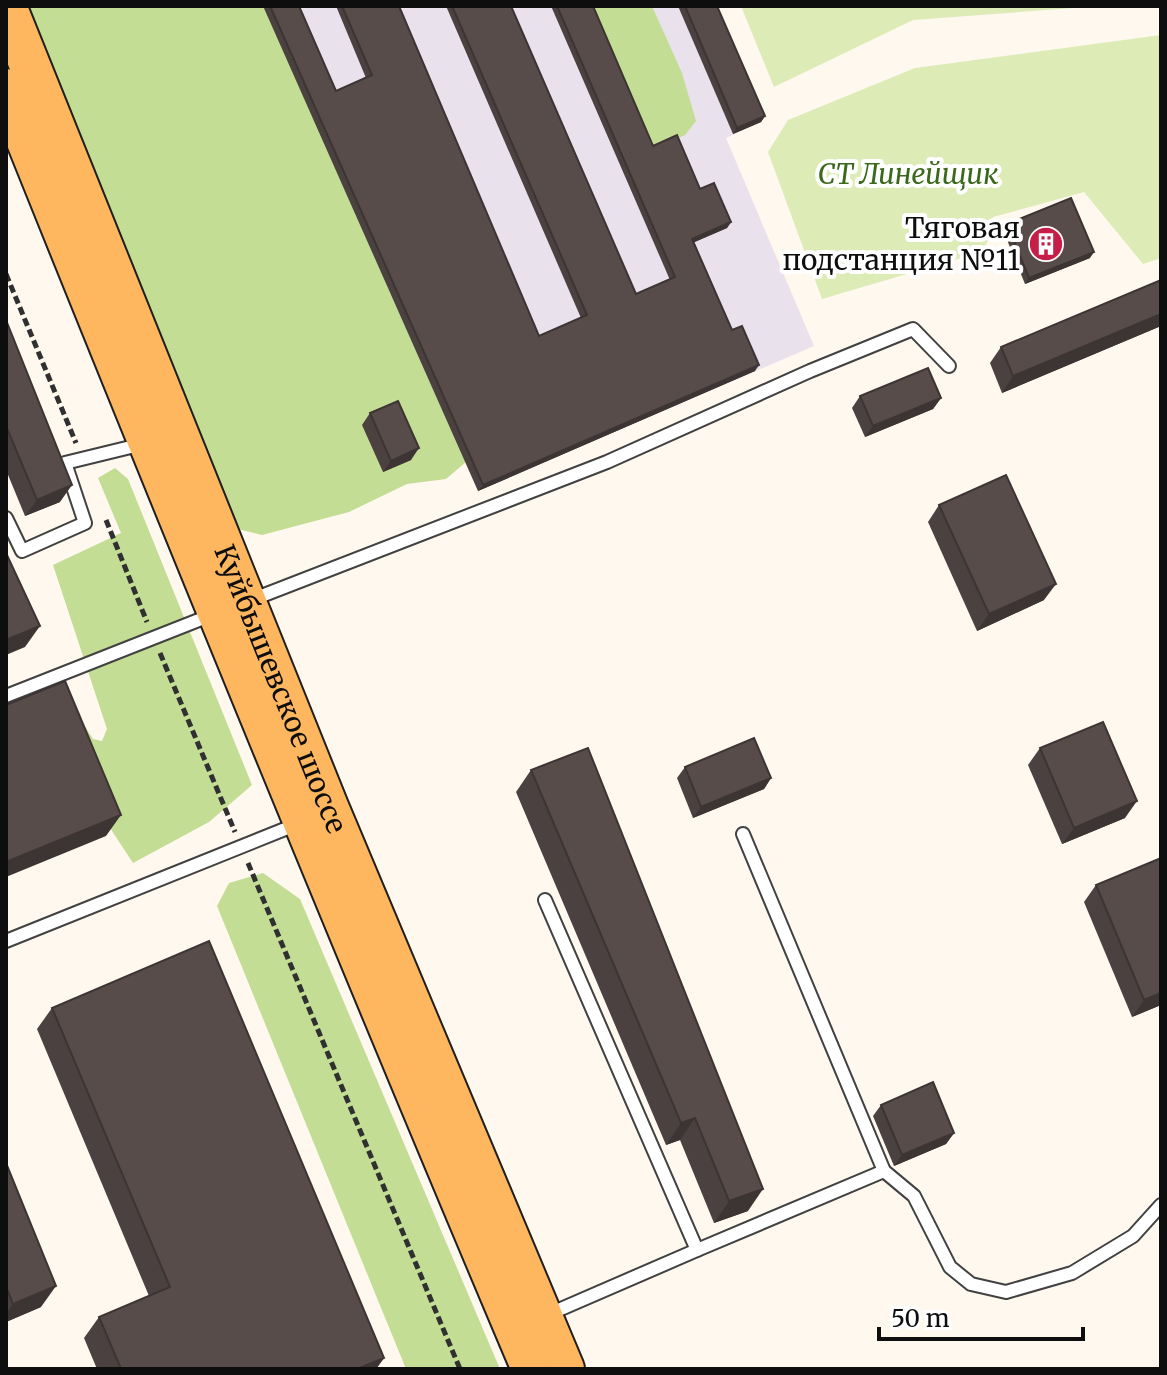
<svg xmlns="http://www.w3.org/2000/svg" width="1167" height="1375" font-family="Merriweather,serif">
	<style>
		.industrial { fill: #e9e2ed }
		.green { fill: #ddebb6 }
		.forest { fill: #c4dd95 }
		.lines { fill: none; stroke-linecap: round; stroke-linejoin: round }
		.service-casing { stroke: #414141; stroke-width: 16 }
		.primary-casing { stroke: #1f1f1f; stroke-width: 44 }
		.path { stroke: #303030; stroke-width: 5; stroke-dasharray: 8 4; stroke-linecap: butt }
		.service { stroke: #fff; stroke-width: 12 }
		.primary { stroke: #feb75f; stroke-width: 40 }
		.wall { fill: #4b4140 }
		.shaded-wall { fill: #3d3534 }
		.building { fill: #574c4a; stroke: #3d3534; stroke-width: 2 }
		.labels { text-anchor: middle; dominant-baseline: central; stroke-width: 8; stroke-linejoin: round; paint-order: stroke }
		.park-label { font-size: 28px; font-style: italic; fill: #3b691b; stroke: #fff }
		.poi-label { font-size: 28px; fill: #0e0e0e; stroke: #fff; text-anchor: end }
		.street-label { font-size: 28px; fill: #0e0e0e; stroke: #fff }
	</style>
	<rect width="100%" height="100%" fill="#fff8ef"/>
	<!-- industrial -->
	<path class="industrial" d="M264,6H711L761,122L726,138L814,346L478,491Z"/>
	<!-- green -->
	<g class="green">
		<path d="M741,6H1100L913,20L774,87Z"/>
		<path d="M1161,35V258L1143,264L1084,192L993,217L985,251L822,299L768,152L788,120L915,68Z"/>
	</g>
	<!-- forest -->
	<g class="forest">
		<path d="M23,6H264L466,462L446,479L407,484L349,512L262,535L233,528Z"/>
		<path d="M586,6H652L682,73L696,121L685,135L649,151Z"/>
		<path d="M115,468L128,479L252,785L209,822L133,863L112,831L58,712L75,710L93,739L102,741L107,729L53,565L121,533L98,478Z"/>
		<path d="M263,873L300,899L500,1369H406L217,906L229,883Z"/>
	</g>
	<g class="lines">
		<!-- service casing -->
		<g class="service-casing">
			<g id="service">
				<path d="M6,518L22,551L85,523L65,463L143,444"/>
				<path d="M251,600L607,462L810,371L913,329L949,366"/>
				<path d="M6,696L214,614"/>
				<path d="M545,900L697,1250L547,1315"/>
				<path d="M6,941L300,823"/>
				<path d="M884,1171L914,1196L950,1267L971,1284L1006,1292L1072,1273L1133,1236L1161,1205"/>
				<path d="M697,1250L884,1171L743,834"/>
			</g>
		</g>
		<!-- primary casing -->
		<g class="primary-casing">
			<g id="primary">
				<path id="s1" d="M6,6L328,807L564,1369"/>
				<path d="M6,89C178,517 352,944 532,1369"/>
			</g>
		</g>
		<!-- path -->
		<g class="path">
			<path d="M6,274L76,443"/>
			<path d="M106,520L147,622"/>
			<path d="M160,653L235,832"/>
			<path d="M248,863L460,1369"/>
		</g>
		<!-- service -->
		<use href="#service" class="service"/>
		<!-- primary -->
		<use href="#primary" class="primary"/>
	</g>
	<!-- wall -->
	<g class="wall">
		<path d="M263,6H299L336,91L366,78L336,6H399L539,336L581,318L446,6H511L636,294L670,280L551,6H593L653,146L700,189L731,222L727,228L694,242L732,330L755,371L478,491Z"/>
		<path d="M678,6H717L765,116L761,122L733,134Z"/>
		<path d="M1007,224L1090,258L1025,284L1003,230Z"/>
		<path d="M1161,280V326L1002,393L990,363L1001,347Z"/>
		<path d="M6,320L60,502L25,516L6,470Z"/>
		<path d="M860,396L941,398L933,409L865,437L852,408Z"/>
		<path d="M370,413L411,460L383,472L362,425Z"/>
		<path d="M939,505L1044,600L977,631L928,522Z"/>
		<path d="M1040,748L1125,818L1062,844L1028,765Z"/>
		<path d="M685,767L771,778L764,789L693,818L677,778Z"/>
		<path d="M531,770L748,1211L714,1223L680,1140L666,1145L516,792Z"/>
		<path d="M1161,858V1005L1132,1017L1084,902L1096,885Z"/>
		<path d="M52,1008L384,1358L376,1369H97L84,1338L99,1317L149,1296L37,1029Z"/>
		<path d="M881,1105L954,1133L946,1144L894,1166L873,1116Z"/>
		<path d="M6,1163L41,1307L6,1322Z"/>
	</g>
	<!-- shaded-wall -->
	<g class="shaded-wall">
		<path d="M765,116L761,122L733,134L737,128Z"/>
		<path d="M731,222L727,228L688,245L692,239Z"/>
		<path d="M1094,252L1090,258L1025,284L1029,278Z"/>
		<path d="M1161,314V326L1002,393L1013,376Z"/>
		<path d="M759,365L755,371L478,491L483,485Z"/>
		<path d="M941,398L933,409L865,437L873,426Z"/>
		<path d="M419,448L411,460L383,472L391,461Z"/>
		<path d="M72,485L60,502L25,516L37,500Z"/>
		<path d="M1056,584L1044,600L977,631L989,614Z"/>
		<path d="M40,626L25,647L6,655V640Z"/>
		<path d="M771,778L764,789L693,818L701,807Z"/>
		<path d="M1137,801L1125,818L1062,844L1074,828Z"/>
		<path d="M121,815L106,836L6,877V862Z"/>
		<path d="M1161,993V1005L1132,1017L1144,1000Z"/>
		<path d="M695,1118L680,1140L666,1145L681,1123Z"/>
		<path d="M954,1133L946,1144L894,1166L902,1155Z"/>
		<path d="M763,1189L748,1211L714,1223L729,1201Z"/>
		<path d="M56,1286L41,1307L6,1322V1314L13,1304Z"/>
		<path d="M384,1358L376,1369H357Z"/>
	</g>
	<!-- building -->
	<g class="building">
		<path d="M270,6H299L336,91L372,75L342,6H399L539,336L587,315L452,6H511L636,294L675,277L557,6H593L653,146L677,135L700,189L714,183L731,222L692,239L732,330L742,326L759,365L483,485Z"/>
		<path d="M685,6H717L765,116L737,128Z"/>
		<path d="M1071,198L1094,252L1029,278L1007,224Z"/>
		<path d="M1161,280V314L1013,376L1001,347Z"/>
		<path d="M6,320L72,485L37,500L6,426Z"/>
		<path d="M928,368L941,398L873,426L860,396Z"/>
		<path d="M398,401L419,448L391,461L370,413Z"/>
		<path d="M1006,475L1056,584L989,614L939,505Z"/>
		<path d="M6,553L40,626L6,640Z"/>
		<path d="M65,681L121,815L6,862V705Z"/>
		<path d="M1103,722L1137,801L1074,828L1040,748Z"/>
		<path d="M754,738L771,778L701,807L685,767Z"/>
		<path d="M588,748L763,1189L729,1201L695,1118L681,1123L531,770Z"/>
		<path d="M1161,858V993L1144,1000L1096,885Z"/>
		<path d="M209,941L384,1358L357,1369H121L99,1317L170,1287L52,1008Z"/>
		<path d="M933,1082L954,1133L902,1155L881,1105Z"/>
		<path d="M6,1163L56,1286L13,1304L6,1286Z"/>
	</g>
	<!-- icons -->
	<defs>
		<g id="building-disc" transform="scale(1.8)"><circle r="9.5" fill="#c51f49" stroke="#fff"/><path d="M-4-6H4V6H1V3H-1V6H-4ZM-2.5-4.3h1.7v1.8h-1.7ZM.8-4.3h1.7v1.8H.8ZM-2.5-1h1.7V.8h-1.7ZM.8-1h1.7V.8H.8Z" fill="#fff"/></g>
	</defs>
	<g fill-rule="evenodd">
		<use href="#building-disc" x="1046" y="244"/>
	</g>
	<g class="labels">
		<!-- park labels -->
		<g class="park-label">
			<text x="908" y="174">СТ Линейщик</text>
		</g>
		<!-- poi labels -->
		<g class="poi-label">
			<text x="1020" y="228">Тяговая<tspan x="1020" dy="32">подстанция №11</tspan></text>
		</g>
		<!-- street labels -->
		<g class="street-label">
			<text stroke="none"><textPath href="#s1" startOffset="736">Куйбышевское шоссе</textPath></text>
		</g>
	</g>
	<!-- border -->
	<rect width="1167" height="1375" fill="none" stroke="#0e0e0e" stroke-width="16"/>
	<!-- scale -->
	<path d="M879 1327v12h204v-12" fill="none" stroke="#0e0e0e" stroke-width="4"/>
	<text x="891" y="1327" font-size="24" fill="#0e0e0e" stroke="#ffffff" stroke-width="6" paint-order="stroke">50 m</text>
</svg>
